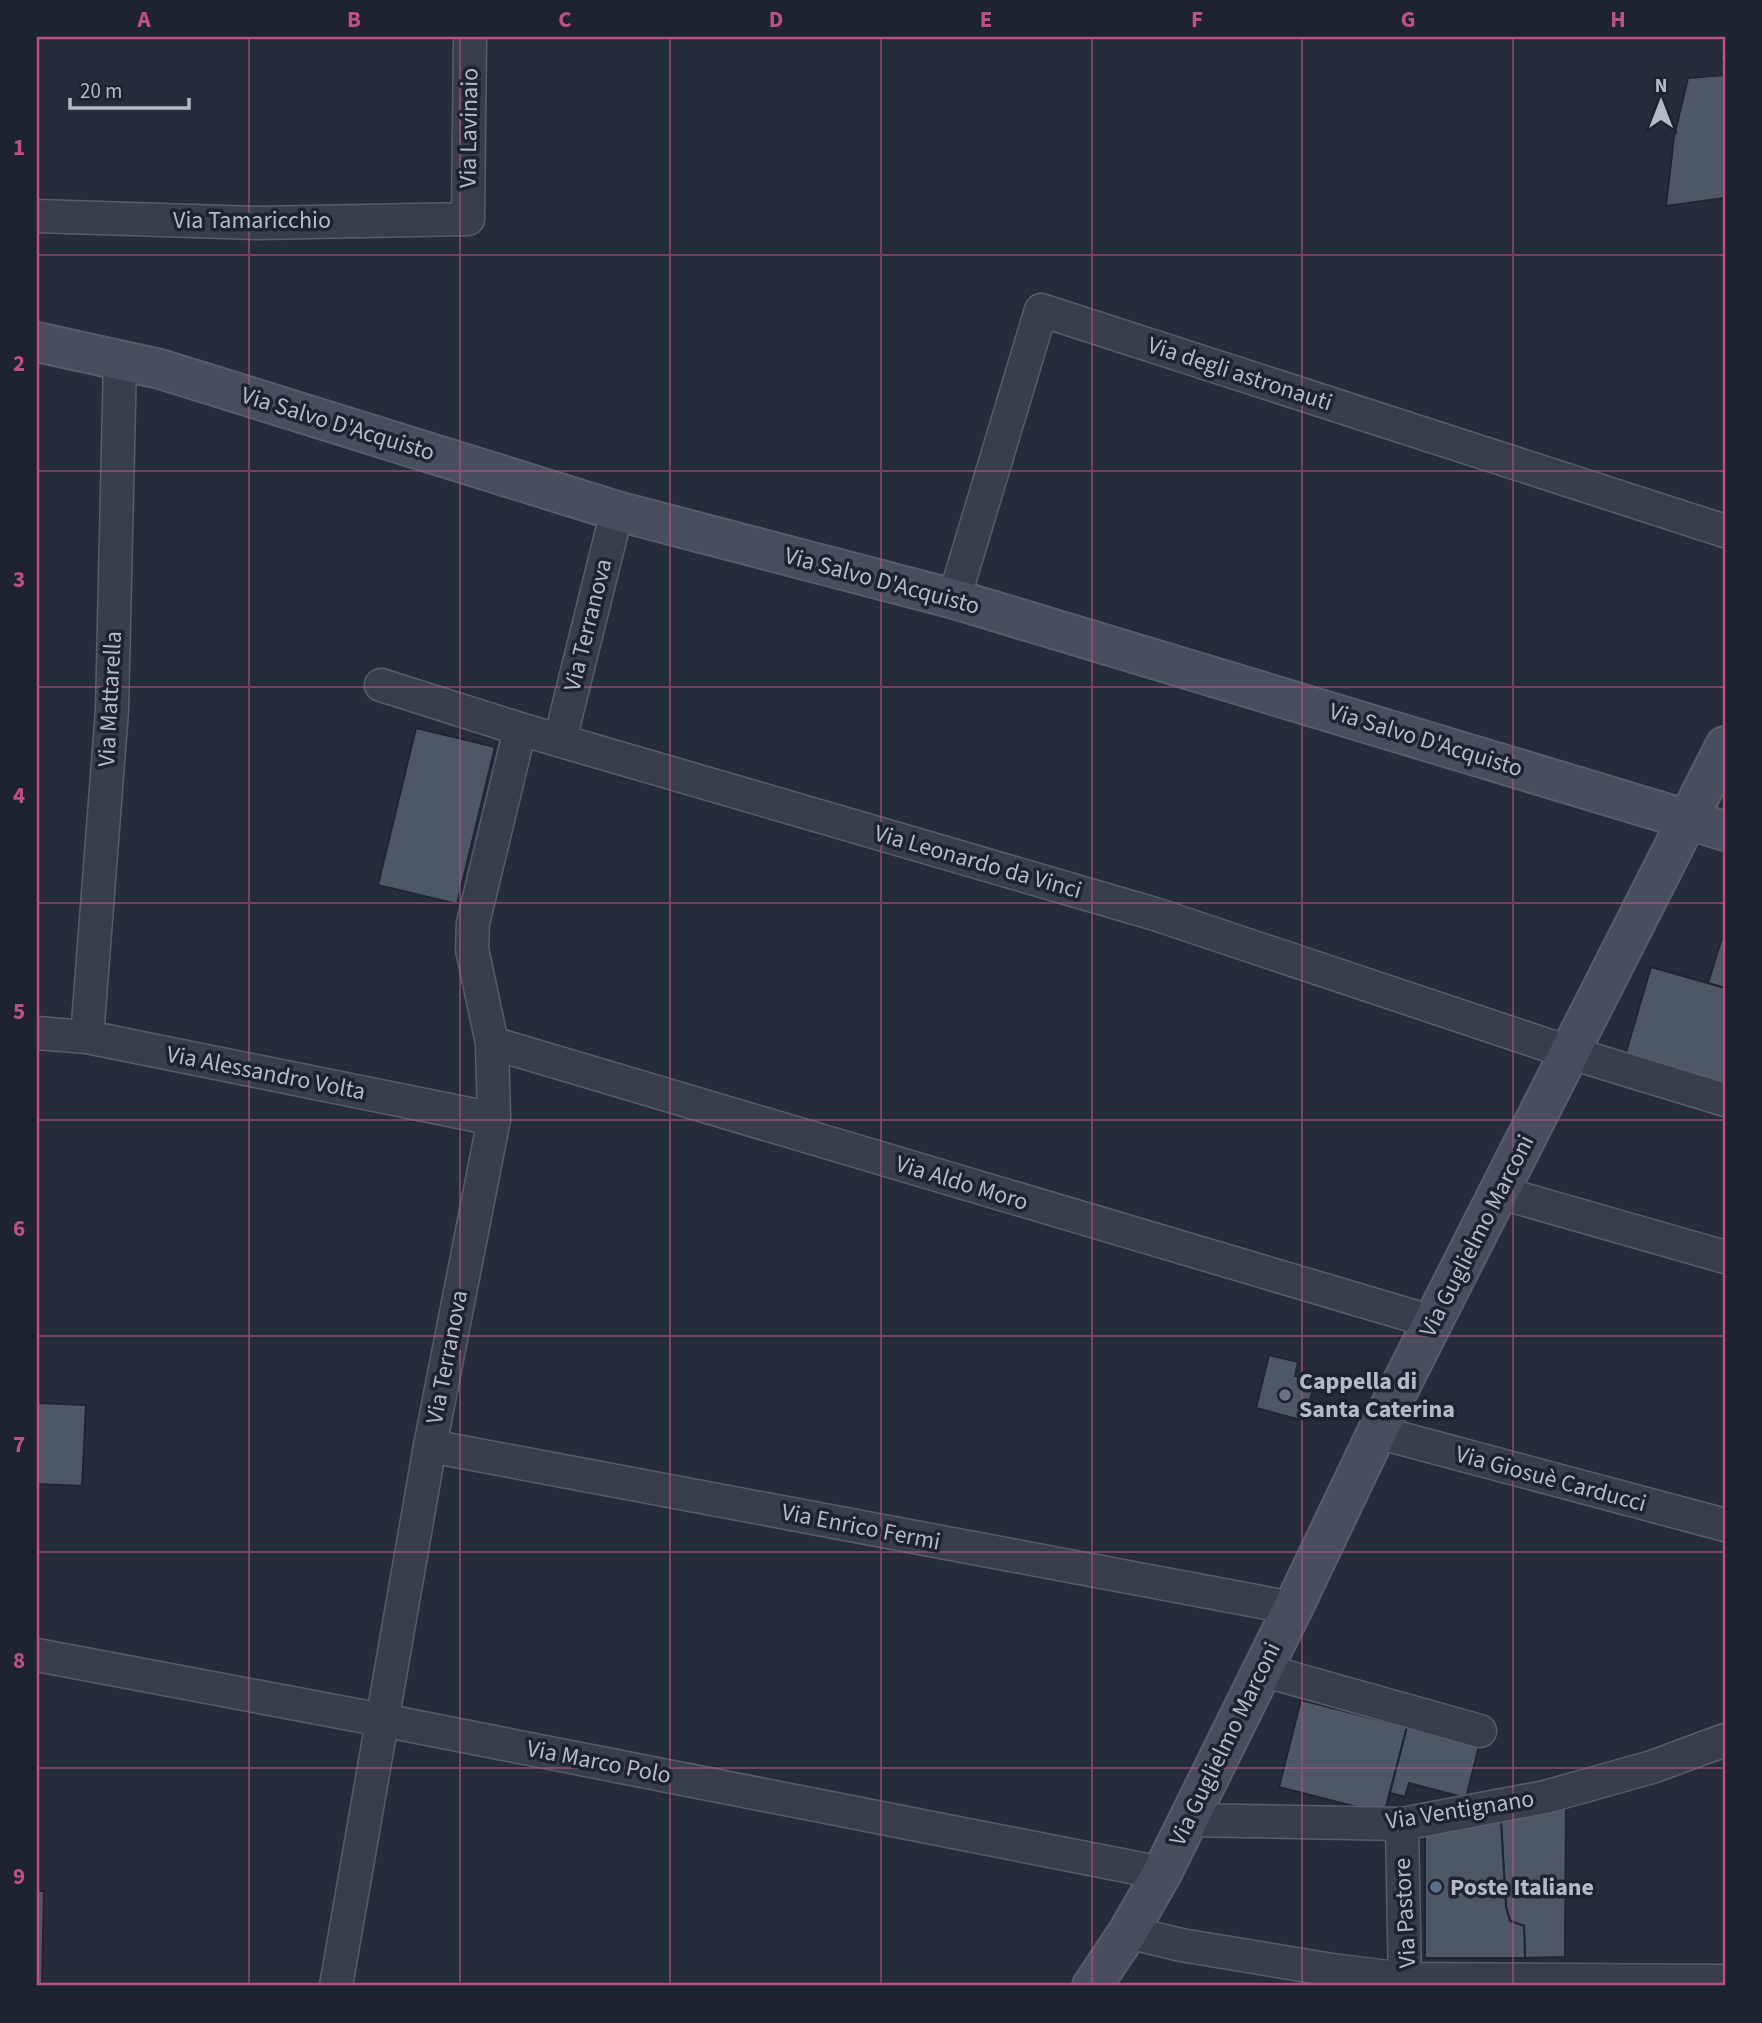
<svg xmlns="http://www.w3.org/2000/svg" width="1762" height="2023" font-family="'Source Sans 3',sans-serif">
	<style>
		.building { fill: #4e5765; stroke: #202631; stroke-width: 2 }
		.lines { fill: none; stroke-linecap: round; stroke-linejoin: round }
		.street-casing { stroke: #575d68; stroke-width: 35 }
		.secondary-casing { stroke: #575d68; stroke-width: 42 }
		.street { stroke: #393f4a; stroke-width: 32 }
		.secondary { stroke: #484e5d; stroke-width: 38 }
		.grid { fill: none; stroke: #bd5180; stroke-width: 2; stroke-opacity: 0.55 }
		.worship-dot { fill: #6b7280; stroke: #1e242f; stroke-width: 2.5 }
		.service-dot { fill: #5c6f8a; stroke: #1e242f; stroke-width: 2.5 }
		.labels { text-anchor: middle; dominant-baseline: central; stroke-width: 7; stroke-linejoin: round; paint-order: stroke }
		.street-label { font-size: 24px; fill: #b5bac6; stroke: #1e242f }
		.poi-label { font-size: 24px; font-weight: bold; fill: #b5bac6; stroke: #1e242f; text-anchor: start }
		.neatline { fill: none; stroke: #bd5180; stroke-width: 2.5 }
		.grid-label { font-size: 23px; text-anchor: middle; font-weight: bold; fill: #bd5180 }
	</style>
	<rect width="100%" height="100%" fill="#262d3a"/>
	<!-- building -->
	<g class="building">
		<path d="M1721,55H1725V82L1724,75Z"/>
		<path d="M1724,75L1725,198L1666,206L1674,137L1688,78Z"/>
		<path d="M416,728L495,747L457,904L378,885Z"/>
		<path d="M1722,938L1725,939V988L1708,983Z"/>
		<path d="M1651,967L1725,988V1089L1624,1059Z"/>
		<path d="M1269,1355L1298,1362L1295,1376L1315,1381L1305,1421L1256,1408Z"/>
		<path d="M37,1403L86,1405L82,1486L37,1484Z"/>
		<path d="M1301,1700L1407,1727L1384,1814L1279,1787Z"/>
		<path d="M1407,1727L1479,1746L1466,1798L1409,1783L1405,1797L1390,1793Z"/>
		<path d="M1566,1802L1565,1957L1525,1958L1524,1926L1510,1921L1506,1907L1501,1822L1505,1816Z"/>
		<path d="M1465,1822H1501L1506,1907L1510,1921L1524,1926L1525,1958H1425V1829H1465Z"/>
		<path d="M37,1891H44L42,1986H37Z"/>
	</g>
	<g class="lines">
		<!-- street casing -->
		<g class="street-casing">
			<g id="street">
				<path d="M37,216L259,223L468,219L470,37"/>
				<path d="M954,599L1041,310L1725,531"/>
				<path d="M381,685L520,729L1155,914L1571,1053L1725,1100"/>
				<path d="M560,740L617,511"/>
				<path d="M37,1033L87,1037L494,1119"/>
				<path d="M87,1037L112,710L120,361"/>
				<path d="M492,1043L1433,1322"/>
				<path d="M1498,1192L1725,1257"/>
				<path d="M1377,1432L1725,1525"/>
				<path d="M430,1446L1293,1608"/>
				<path d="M37,1655L382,1720L1162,1873"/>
				<path d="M1262,1670L1480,1731"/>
				<path d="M1186,1820L1402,1824L1545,1797L1652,1767L1725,1740"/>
				<path d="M1402,1824L1405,1986"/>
				<path d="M1128,1932L1181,1945L1332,1970L1405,1979L1725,1981"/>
				<path d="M336,1986L430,1446L494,1119L492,1043L472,949L473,923L520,729"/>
			</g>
		</g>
		<!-- secondary casing -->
		<g class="secondary-casing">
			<g id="secondary">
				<path d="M37,342L160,369L617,511L954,599L1725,831"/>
				<path d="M1092,1986L1128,1932L1162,1873L1293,1608L1377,1432L1725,746"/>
			</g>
		</g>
		<!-- street -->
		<use href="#street" class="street"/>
		<!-- secondary -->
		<use href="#secondary" class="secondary"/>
	</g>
	<!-- grid -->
	<path class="grid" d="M249,37V1986M460,37V1986M670,37V1986M881,37V1986M1092,37V1986M1302,37V1986M1513,37V1986M37,255H1725M37,471H1725M37,687H1725M37,903H1725M37,1120H1725M37,1336H1725M37,1552H1725M37,1768H1725"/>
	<!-- markers -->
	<circle class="worship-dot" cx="1285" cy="1395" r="7"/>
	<circle class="service-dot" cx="1436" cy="1887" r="7"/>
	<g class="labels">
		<!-- street labels -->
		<g class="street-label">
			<text transform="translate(469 128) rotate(-89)">Via Lavinaio</text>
			<text x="252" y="220">Via Tamaricchio</text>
			<text transform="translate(1240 374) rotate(18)">Via degli astronauti</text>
			<text transform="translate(338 424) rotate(17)">Via Salvo D'Acquisto</text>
			<text transform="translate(882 581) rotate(15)">Via Salvo D'Acquisto</text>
			<text transform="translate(588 625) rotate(-76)">Via Terranova</text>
			<text transform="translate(110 699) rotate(-87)">Via Mattarella</text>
			<text transform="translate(1426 740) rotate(17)">Via Salvo D'Acquisto</text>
			<text transform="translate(978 862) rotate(16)">Via Leonardo da Vinci</text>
			<text transform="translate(266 1073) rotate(11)">Via Alessandro Volta</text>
			<text transform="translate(962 1183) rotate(17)">Via Aldo Moro</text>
			<text transform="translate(1477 1236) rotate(-63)">Via Guglielmo Marconi</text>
			<text transform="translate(447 1357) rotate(-79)">Via Terranova</text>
			<text transform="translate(1551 1479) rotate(15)">Via Giosuè Carducci</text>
			<text transform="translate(861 1527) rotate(11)">Via Enrico Fermi</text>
			<text transform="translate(1225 1744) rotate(-64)">Via Guglielmo Marconi</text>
			<text transform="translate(599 1762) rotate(11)">Via Marco Polo</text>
			<text transform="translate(1460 1810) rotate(-9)">Via Ventignano</text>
			<text transform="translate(1405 1913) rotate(-93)">Via Pastore</text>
		</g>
		<!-- poi labels -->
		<g class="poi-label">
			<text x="1299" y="1381">Cappella di<tspan x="1299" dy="28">Santa Caterina</tspan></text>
			<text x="1450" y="1887">Poste Italiane</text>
		</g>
	</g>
	<!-- border -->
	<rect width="1762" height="2023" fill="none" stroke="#1e242f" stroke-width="77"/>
	<!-- north arrow -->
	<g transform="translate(1661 102)" stroke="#1e242f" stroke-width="5" paint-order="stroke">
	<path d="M0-5L12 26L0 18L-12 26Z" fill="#b5bac6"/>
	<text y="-10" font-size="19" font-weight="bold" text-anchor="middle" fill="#b5bac6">N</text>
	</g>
	<!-- scale -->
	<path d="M70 98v10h119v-10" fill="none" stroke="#b5bac6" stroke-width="3.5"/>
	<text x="80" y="98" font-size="21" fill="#b5bac6" stroke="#1e242f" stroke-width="5" paint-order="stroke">20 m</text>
	<rect x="38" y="38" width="1686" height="1946" class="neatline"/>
	<g class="grid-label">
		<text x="144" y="27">A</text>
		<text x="354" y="27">B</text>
		<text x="565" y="27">C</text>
		<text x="776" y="27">D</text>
		<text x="986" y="27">E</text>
		<text x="1197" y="27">F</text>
		<text x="1408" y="27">G</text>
		<text x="1618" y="27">H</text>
		<text x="19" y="155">1</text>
		<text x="19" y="371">2</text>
		<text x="19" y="587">3</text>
		<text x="19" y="803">4</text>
		<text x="19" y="1019">5</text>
		<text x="19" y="1236">6</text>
		<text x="19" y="1452">7</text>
		<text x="19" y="1668">8</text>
		<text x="19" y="1884">9</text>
	</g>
</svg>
